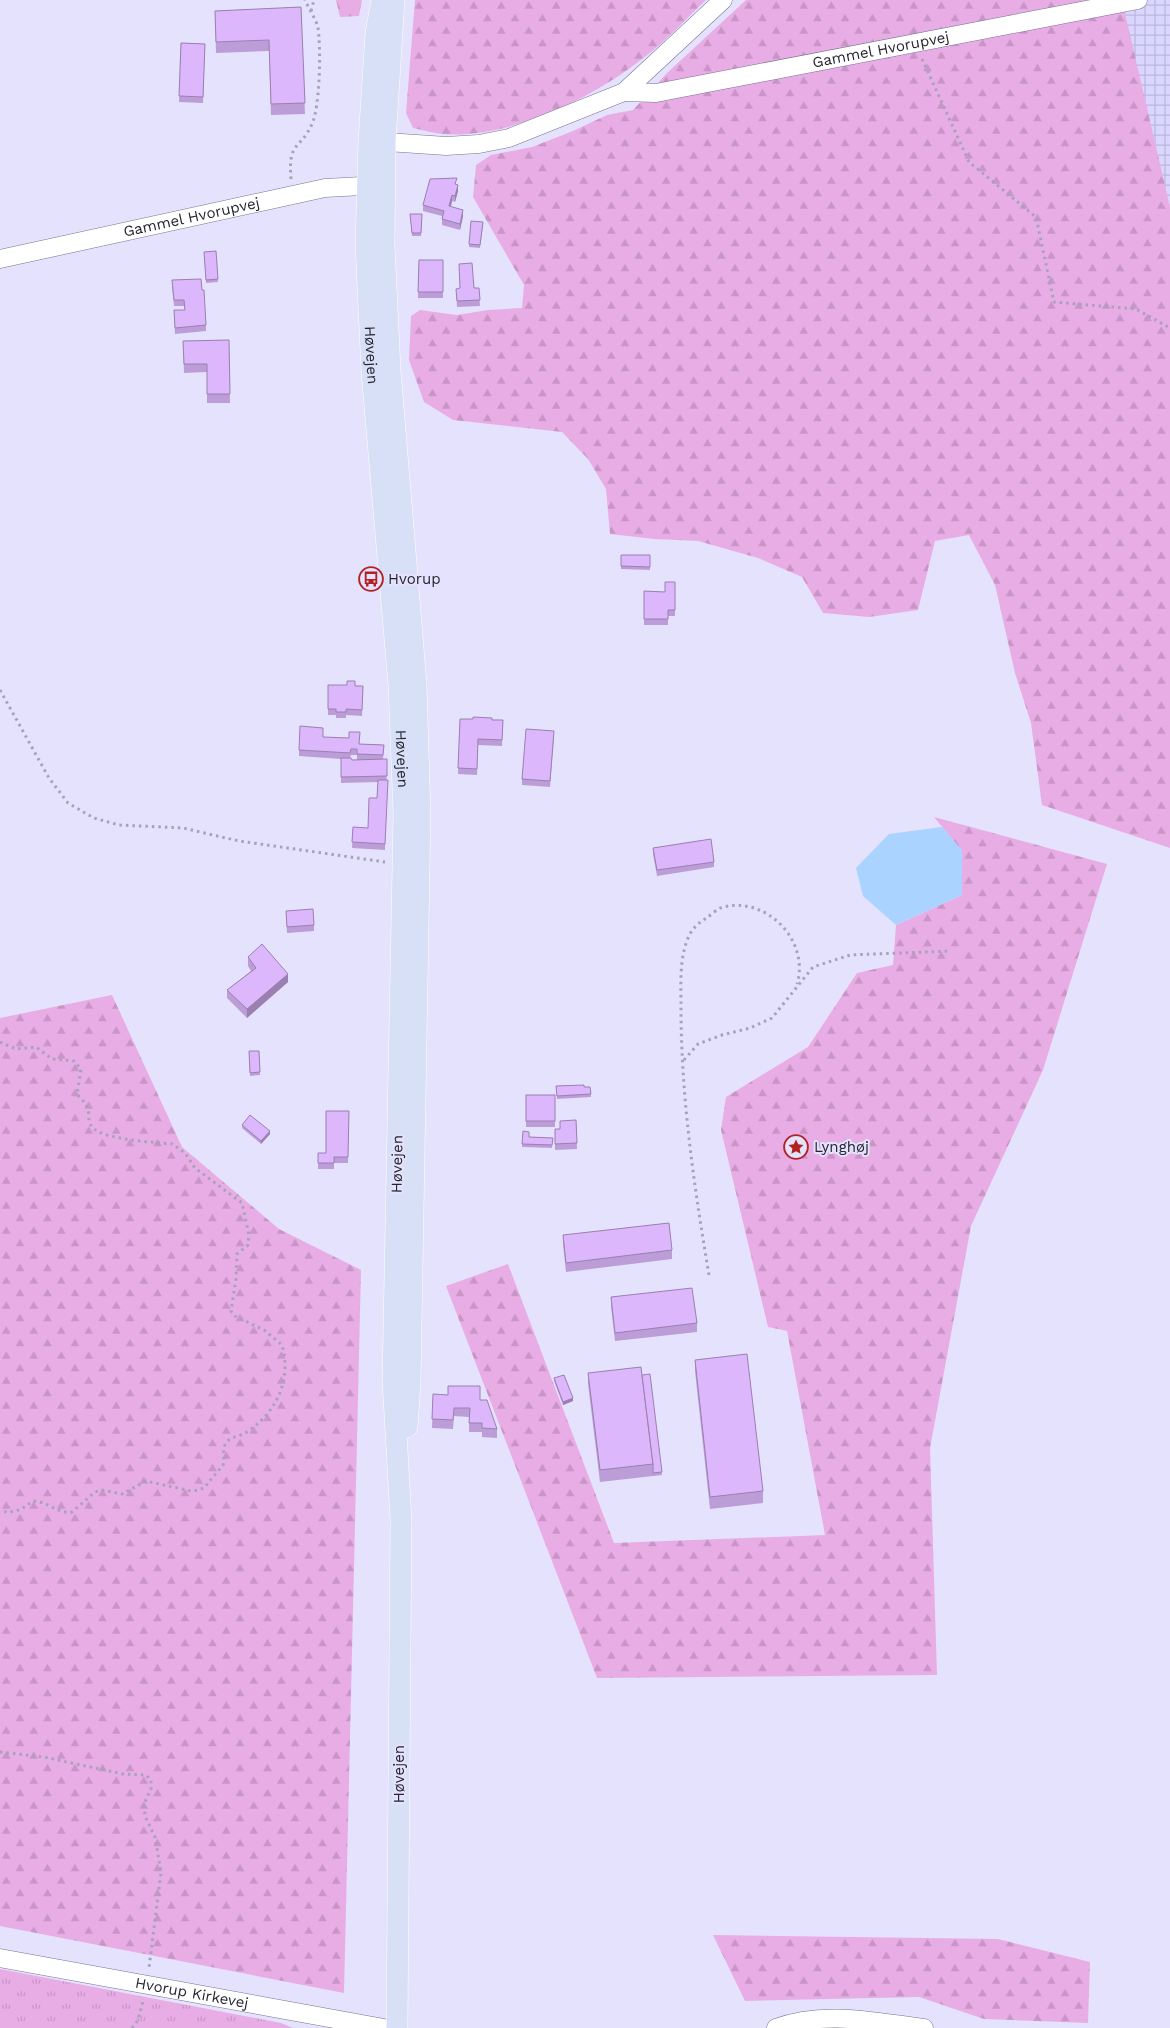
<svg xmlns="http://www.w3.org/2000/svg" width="1170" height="2028" font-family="'Work Sans',sans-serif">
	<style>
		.industrial { fill: url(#industrial-grid) }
		.grass { fill: url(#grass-tufts) }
		.forest { fill: url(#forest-firs) }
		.water { fill: #abd3ff }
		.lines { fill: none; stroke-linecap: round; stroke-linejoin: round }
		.minor-casing { stroke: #767391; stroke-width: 19 }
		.major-casing { stroke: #fff; stroke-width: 22 }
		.path { stroke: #a5a3b9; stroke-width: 3; stroke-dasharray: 2.5 4; stroke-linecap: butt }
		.minor { stroke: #fff; stroke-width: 18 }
		.major { stroke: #d8e0f8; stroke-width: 21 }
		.wall { fill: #bd9dd8; fill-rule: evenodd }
		.shaded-wall { fill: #9a80b0 }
		.building { fill: #dcb7fb; stroke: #9a80b0 }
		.labels { text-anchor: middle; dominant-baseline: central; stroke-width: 4; stroke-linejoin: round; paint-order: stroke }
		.street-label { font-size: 15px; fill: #252430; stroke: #e5e2fd }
		.poi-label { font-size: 15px; fill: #252430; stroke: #e5e2fd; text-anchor: start }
	</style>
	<defs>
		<pattern id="industrial-grid" width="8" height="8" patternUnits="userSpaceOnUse" patternTransform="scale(1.25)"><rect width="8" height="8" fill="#dad6ff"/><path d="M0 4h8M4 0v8" fill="none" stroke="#bbb8db"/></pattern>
		<pattern id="grass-tufts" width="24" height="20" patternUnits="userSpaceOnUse" patternTransform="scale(1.25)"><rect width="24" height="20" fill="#e9ade6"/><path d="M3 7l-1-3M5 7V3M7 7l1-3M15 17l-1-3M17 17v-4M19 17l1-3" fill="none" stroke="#c895c6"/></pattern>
		<pattern id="forest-firs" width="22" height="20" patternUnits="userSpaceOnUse" patternTransform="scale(1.25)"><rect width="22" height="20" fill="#e9ade6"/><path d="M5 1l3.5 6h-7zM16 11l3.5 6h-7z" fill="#c895c6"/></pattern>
	</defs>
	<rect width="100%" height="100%" fill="#e5e2fd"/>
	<!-- industrial -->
	<path class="industrial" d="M1122,0H1170V207L1159,167Z"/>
	<!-- grass -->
	<path class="grass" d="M0,1969L281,2023L293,2028H0Z"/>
	<!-- forest -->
	<g class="forest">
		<path d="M336,0H362L359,16L340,17Z"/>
		<path d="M415,0H706C685,20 665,42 642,59C591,99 509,139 443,134C433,133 423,130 413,128L406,113Z"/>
		<path d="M746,0H1122L1170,207V848L1042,805L1031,723L1015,673L995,585L969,535L935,541L918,610L869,617L823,613L802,577L758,558L698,541L654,539L610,534L606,489L588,459L562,432L453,420L424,402L409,360L411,316L420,310L457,315L488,310L522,308L524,285L473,197L476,165L491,155L532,147L573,131L607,115L633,110L667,73Z"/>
		<path d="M934,817L1107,864L1043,1070L971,1226L930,1448L937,1675L597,1678L446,1286L508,1264L614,1543L825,1535L787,1331L768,1327L721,1130L726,1097L808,1047L857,973L893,965L896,925L962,895V851Z"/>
		<path d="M112,995L182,1147L279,1229L361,1270L344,1993L0,1926V1018Z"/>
		<path d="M713,1935L998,1939L1090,1962L1088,2023L984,2019L919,1997L745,2001Z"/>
	</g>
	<!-- water -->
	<path class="water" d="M942,827L962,850V895L896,925L863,896L856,868L889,834Z"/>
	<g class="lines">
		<!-- minor casing -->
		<g class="minor-casing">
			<g id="minor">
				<path id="s1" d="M624,92L656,93L1138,0"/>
				<path d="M372,141L446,146L479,144L509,138L624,92L723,0"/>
				<path id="s2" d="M0,259L325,188L381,185"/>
				<path id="s3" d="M0,1958L384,2028"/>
				<path d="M776,2028C824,2010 875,2022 924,2028"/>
			</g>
		</g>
		<!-- major casing -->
		<g class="major-casing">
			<g id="major">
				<path id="s4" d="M382,0L376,33L369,141L366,245L372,372L399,685L404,814L393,1380L401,1520L397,2028"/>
				<path d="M394,0L385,142L384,245L390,370L416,684L420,814L410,1382L407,1427"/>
			</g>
		</g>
		<!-- path -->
		<g class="path">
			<path d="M311,11L314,0"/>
			<path d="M922,59L969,162L1036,217L1054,302L1136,309L1170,328"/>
			<path d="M291,179C288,140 299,152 312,124C320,107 321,48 318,28C316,19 309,9 305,0"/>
			<path d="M0,690L49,778L68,803L94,818L119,825L183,828L239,841L385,862"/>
			<path d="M0,1042L16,1049L36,1047L52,1059L74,1061L81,1069L77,1094C81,1099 86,1103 88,1110C90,1116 87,1122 93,1128C105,1140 154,1142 172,1144L185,1153L195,1168L242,1203L249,1235L248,1245L237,1254L236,1279L231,1311L235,1316L264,1330L282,1345C292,1380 276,1414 245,1433C238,1437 231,1436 226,1443C221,1451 226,1458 223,1465L204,1488L198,1490L191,1491L146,1481L122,1494L102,1490L95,1492L72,1512C57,1514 48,1501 33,1501C22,1509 15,1514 0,1511"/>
			<path d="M684,1060L698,1044L722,1035L750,1028L772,1018L813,967L850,955L951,951"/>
			<path d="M709,1275C694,1186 681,1097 681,1007C681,984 679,957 689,936C693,927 700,922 708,917C712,914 718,908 723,907C768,896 810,942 797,984"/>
			<path d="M0,1752L44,1757L123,1774L146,1775L151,1780V1789L144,1804L145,1816L155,1837L161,1872L149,1968"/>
			<path d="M132,2028L138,2020L143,2001"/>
		</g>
		<!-- minor -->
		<use href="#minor" class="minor"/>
		<!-- major -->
		<use href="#major" class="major"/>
	</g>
	<!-- wall -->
	<g class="wall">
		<path d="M301,7L305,114L271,115L269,51L216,53L215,11Z"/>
		<path d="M181,43L205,44L203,103L179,102Z"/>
		<path d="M457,185L458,191L455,202L452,201L451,207L463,216L460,230L442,225V216L423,211V205Z"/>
		<path d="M410,214H422L421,236H412Z"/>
		<path d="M483,225L480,248L469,247V244Z"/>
		<path d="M216,251L218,282L206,283L204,252Z"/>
		<path d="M419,260H443V298H418Z"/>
		<path d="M172,286L206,325V331L175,334L174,310H185L184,306H174Z"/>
		<path d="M479,288L480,306L457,307L456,289Z"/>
		<path d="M229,340L230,403H207V372L184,373L183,341Z"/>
		<path d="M621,555H650V570L621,569Z"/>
		<path d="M675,582V616H668V625H644V591L665,592Z"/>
		<path d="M328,685L363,686L362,716L346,715V718H336V715H328Z"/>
		<path d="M460,719L503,720L502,746L478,745L477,775L458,774Z"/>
		<path d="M323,737L359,744L384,745L383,760L387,759L385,850L352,848L353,827L368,828L377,798L378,782L341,783V759L299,756V750ZM351,755H357V760H352L350,758Z"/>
		<path d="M554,737L550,787L522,785V779Z"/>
		<path d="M653,848L714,862V867L657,876L653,854Z"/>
		<path d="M286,911L314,925V931L287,933Z"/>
		<path d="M248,957L288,982L247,1018L227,998V990L251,971L248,966Z"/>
		<path d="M249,1051H259L260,1075L250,1076Z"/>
		<path d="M556,1086L590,1087L591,1097L557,1099Z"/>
		<rect x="526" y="1095" width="29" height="32"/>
		<path d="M349,1111L348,1163H334V1169H318V1153H326Z"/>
		<path d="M576,1120L577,1149L555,1150V1129H560Z"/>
		<path d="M242,1125L270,1134L261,1144L242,1128Z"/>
		<path d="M523,1131L529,1137L553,1138L552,1148L522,1147Z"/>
		<path d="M563,1235L672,1250V1259L566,1272L563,1244Z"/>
		<path d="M611,1297L697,1323V1332L615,1341L611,1306Z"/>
		<path d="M695,1360L763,1491V1503L710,1509L695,1371Z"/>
		<path d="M588,1373L642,1375L662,1475L600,1482L588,1384Z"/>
		<path d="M554,1378L573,1401L563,1405L554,1381Z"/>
		<path d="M433,1394L480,1400L497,1429V1438L482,1437V1432H469V1417L454,1416L453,1429L432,1428Z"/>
	</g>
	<!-- shaded-wall -->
	<g class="shaded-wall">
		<path d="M458,185V191L455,202V196Z"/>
		<path d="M452,195V201L449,212V206Z"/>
		<path d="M463,210V216L460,230V224Z"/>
		<path d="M288,974V982L247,1018V1009Z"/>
		<path d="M270,1131V1134L261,1144V1141Z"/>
		<path d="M573,1398V1401L563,1405V1402Z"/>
	</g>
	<!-- building -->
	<g class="building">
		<path d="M301,7L305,103L271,104L269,40L216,42L215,11Z"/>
		<path d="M181,43L205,44L203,97L179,96Z"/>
		<path d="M457,178L455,184L458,185L455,196L452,195L449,206L463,210L460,224L442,219L444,211L423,205L430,179Z"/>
		<path d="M410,214H422L421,233H412Z"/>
		<path d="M471,221L483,222L480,245L469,244Z"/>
		<path d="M216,251L218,279L206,280L204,252Z"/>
		<path d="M419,260H443V292H418Z"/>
		<path d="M472,263L474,288H479L480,300L457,301L456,289L460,288L459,264Z"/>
		<path d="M201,279L202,290H204L206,325L175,328L174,310H185L184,300H174L172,280Z"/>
		<path d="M229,340L230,394H207V364H184L183,341Z"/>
		<path d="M621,555H650V567L621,566Z"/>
		<path d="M665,582H675V610H668V619H644V591L665,592Z"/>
		<path d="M347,681H355V686H363L362,710L346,709V712H336V709H328V685H347Z"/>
		<path d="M473,717L492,718V720H503L502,740L478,739L477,769L458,768L460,719H473Z"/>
		<path d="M300,726L323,728V737L349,738V732H360L359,744L384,745L383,755L357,754V749H351L350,753L299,750Z"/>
		<path d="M526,729L554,731L550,781L522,779Z"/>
		<path d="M341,758H351L352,760L387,759V776L341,777Z"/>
		<path d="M378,780H388L385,844L352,842L353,827L368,828L369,798H377Z"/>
		<path d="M711,839L714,862L657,870L653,848Z"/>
		<path d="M313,909L314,925L287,927L286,911Z"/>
		<path d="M262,944L288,974L247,1009L227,990L256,968L248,957Z"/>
		<path d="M249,1051H259L260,1072L250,1073Z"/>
		<path d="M584,1085V1087H590L591,1094L557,1096L556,1086Z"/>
		<rect x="526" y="1095" width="29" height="26"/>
		<path d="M326,1111H349L348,1157H334V1163H318V1153H326Z"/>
		<path d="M250,1115L270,1131L261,1141L242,1125Z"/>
		<path d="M576,1120L577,1143L555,1144V1129H560V1121Z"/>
		<path d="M523,1131L529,1132V1137L553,1138L552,1145L522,1144Z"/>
		<path d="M669,1223L672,1250L566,1263L563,1235Z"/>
		<path d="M692,1288L697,1323L615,1333L611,1297Z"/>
		<path d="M747,1354L763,1491L710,1497L695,1360Z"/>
		<path d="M641,1367L653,1464L600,1470L588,1373Z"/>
		<path d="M650,1374L662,1472L653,1473V1464L642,1375Z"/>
		<path d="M564,1375L573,1398L563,1402L554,1378Z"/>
		<path d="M448,1386H480V1400H487L497,1429L482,1428V1423H469L470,1408H454L453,1420L432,1419L433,1394L448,1395Z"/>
	</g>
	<!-- icons -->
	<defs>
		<g id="bus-ring" transform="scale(1.25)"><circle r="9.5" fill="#e5e2fd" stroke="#b22223" stroke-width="1.5"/><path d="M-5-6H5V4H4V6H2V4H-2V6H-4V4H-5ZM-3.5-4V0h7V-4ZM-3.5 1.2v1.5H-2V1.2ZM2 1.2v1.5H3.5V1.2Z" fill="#b22223"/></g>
		<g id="sight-ring" transform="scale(1.25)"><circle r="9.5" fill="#e5e2fd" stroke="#b22223" stroke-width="1.5"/><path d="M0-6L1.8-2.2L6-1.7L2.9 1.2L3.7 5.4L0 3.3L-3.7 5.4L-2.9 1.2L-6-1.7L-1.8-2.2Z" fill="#b22223"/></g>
	</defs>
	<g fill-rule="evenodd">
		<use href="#bus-ring" x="371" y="579"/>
		<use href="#sight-ring" x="796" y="1147"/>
	</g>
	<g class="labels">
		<!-- street labels -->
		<g class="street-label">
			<text stroke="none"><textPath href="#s1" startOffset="261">Gammel Hvorupvej</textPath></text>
			<text stroke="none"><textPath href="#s2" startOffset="196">Gammel Hvorupvej</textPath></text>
			<text stroke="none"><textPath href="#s4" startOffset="356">Høvejen</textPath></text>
			<text stroke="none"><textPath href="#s4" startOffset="761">Høvejen</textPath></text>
			<text transform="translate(397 1164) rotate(-89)">Høvejen</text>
			<text transform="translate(399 1774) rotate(-90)">Høvejen</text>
			<text stroke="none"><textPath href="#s3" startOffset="195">Hvorup Kirkevej</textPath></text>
		</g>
		<!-- poi labels -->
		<g class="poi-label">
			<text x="388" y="579">Hvorup</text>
			<text x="814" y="1147">Lynghøj</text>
		</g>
	</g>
</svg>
